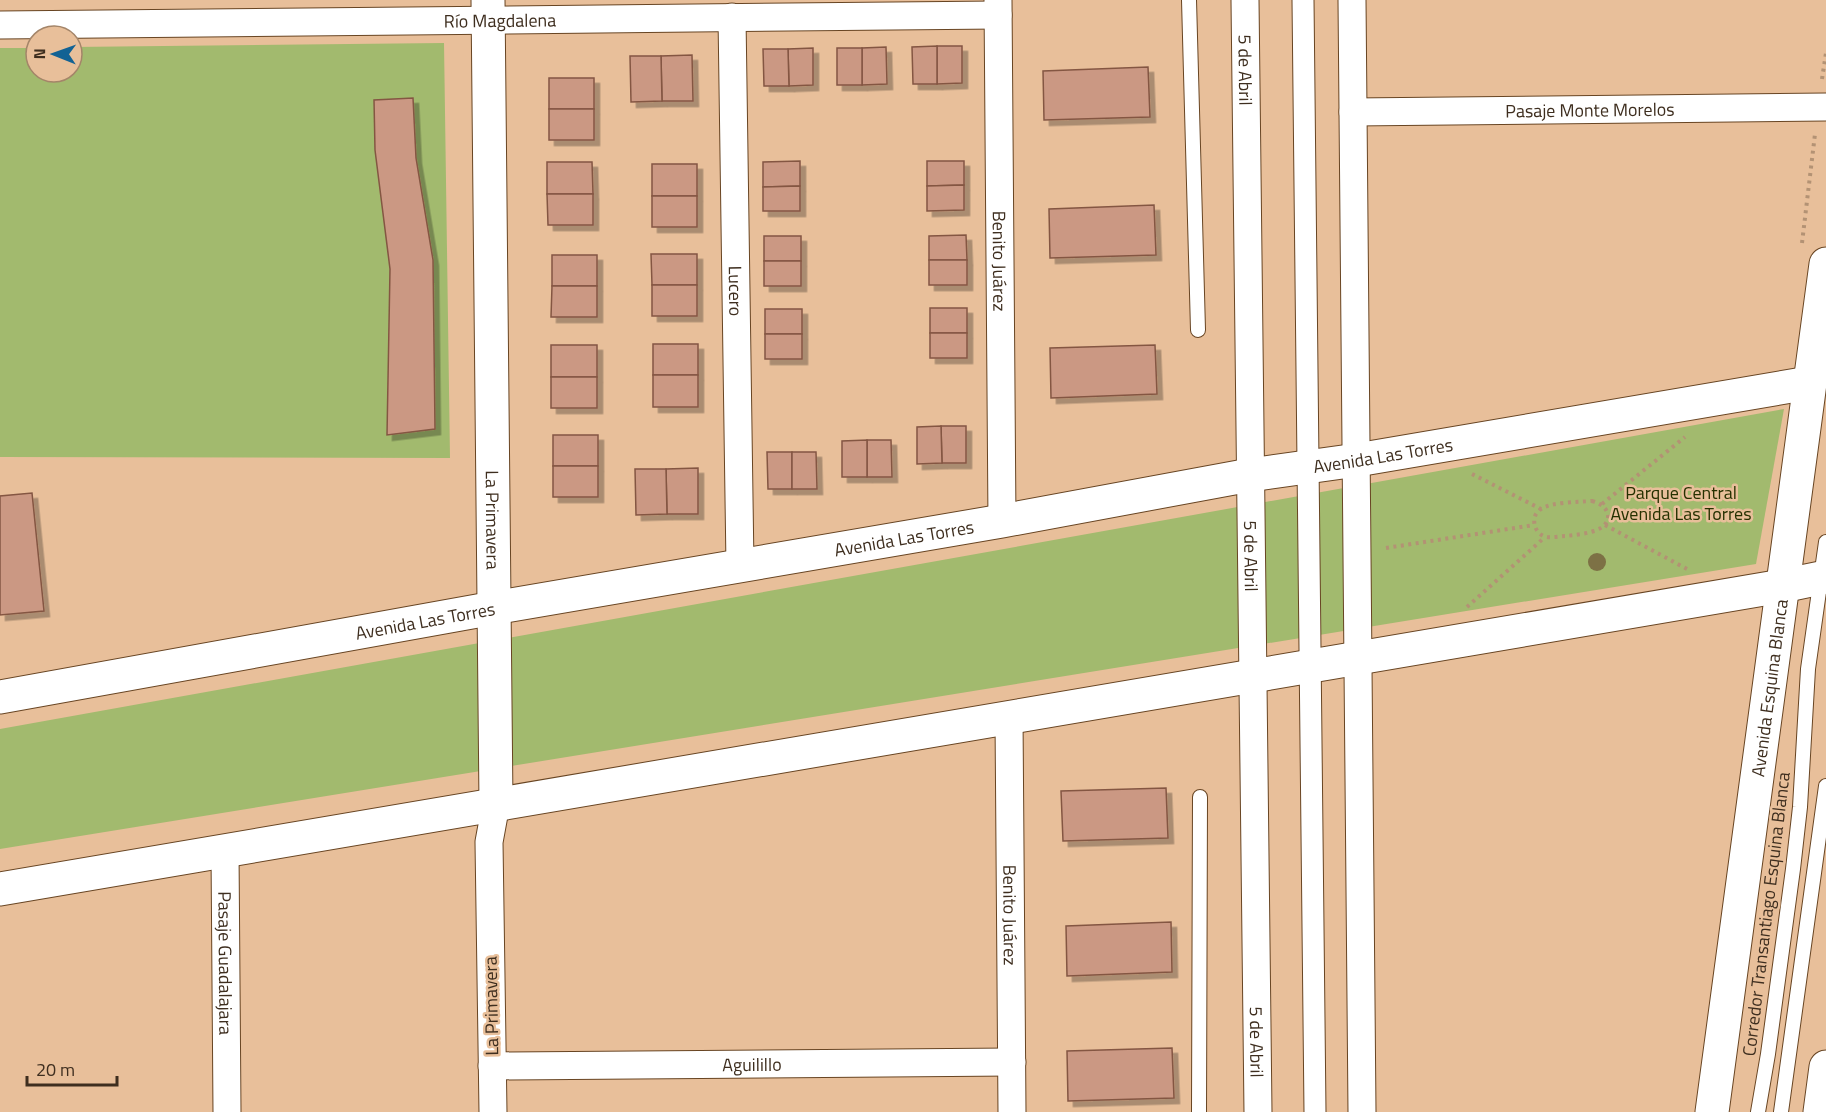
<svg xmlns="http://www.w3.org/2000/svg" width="1826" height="1112" font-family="'Titillium Web',sans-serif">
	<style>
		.green { fill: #a2ba6e }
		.building { fill: #cb9883; stroke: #845643; stroke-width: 1.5; filter: url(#shadow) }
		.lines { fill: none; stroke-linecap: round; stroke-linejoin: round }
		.service-casing { stroke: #684523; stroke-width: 16 }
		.pedestrian-casing { stroke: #684523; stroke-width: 23 }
		.minor-casing { stroke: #684523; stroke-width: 29 }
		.tertiary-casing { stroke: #684523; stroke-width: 35 }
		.primary-casing { stroke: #684523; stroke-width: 35 }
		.path { stroke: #b39274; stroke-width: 4; stroke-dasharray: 3 4.5; stroke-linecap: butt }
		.service { stroke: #fff; stroke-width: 14 }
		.pedestrian { stroke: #fff; stroke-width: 21 }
		.minor { stroke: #fff; stroke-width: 27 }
		.tertiary { stroke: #fff; stroke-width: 33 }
		.primary { stroke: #fff; stroke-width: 33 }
		.tree { fill: #7d7145 }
		.labels { text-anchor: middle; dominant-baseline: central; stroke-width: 5; stroke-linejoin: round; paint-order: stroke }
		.street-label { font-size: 18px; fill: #3e2e1f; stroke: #e8bf9a }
		.park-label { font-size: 18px; fill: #253100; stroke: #e8bf9a }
	</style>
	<defs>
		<filter id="shadow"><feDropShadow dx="5.5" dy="5.5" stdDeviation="0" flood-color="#0004"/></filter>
	</defs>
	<rect width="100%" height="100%" fill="#e8bf9a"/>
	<!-- green -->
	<g class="green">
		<path d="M444,43L450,458L0,457V48H36V72H72V47Z"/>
		<path d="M1784,409L1756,564L0,849V729Z"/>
	</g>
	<!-- building -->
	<g class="building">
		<path d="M937,46H962V83L937,84Z"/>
		<path d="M937,46V84H913L912,47Z"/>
		<path d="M886,47L887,84L862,85V48Z"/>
		<path d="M813,48V85L789,86L788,49Z"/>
		<rect x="837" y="48" width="25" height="37"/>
		<path d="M763,49H788L789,86H764Z"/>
		<path d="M692,55L693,101H662L661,56Z"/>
		<path d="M630,56H661L662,101L631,102Z"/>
		<path d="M1148,67L1150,117L1044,120L1043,71Z"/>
		<rect x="549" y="78" width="45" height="31"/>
		<path d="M413,98L416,158L433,260L435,429L387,435L390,269L375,150L374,100Z"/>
		<rect x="549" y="109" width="45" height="31"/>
		<path d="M800,161V186L763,187V162Z"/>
		<path d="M927,161H964V185L927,186Z"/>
		<path d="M547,162H592L593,194H547Z"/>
		<rect x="652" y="164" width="45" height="32"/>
		<path d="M964,185V210L927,211V186Z"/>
		<path d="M800,186V211H763V187Z"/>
		<path d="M547,194H593V225H548Z"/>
		<rect x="652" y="196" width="45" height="31"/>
		<path d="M1154,205L1156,255L1050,258L1049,209Z"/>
		<path d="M966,235L967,260H929V236Z"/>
		<rect x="764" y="236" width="37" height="25"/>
		<path d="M651,254H697V285H652Z"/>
		<rect x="552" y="255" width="45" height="31"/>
		<rect x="929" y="260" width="38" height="25"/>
		<rect x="764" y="261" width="37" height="25"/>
		<rect x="652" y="285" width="45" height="31"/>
		<path d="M552,286H597V317H551Z"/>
		<rect x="930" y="308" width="37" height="25"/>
		<rect x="765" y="309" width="37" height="25"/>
		<rect x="930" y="333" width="37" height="25"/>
		<rect x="765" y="334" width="37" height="25"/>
		<rect x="653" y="344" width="45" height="31"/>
		<rect x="551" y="345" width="46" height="32"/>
		<path d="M1155,345L1157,394L1051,398L1050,348Z"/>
		<rect x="653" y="375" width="45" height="32"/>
		<rect x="551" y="377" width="46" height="31"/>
		<path d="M941,426H966V463H942Z"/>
		<path d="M941,426L942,463L917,464V427Z"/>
		<rect x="553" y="435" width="45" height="31"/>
		<path d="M867,440H891L892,477H867Z"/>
		<path d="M867,440V477H842V441Z"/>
		<path d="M767,452H792V489H768Z"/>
		<path d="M792,452H816L817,489H792Z"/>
		<rect x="553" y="466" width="45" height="31"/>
		<path d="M698,468V514H667L666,469Z"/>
		<path d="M635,469H666L667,514L636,515Z"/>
		<path d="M32,493L44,611L0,615V496Z"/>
		<path d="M1166,788L1168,838L1063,841L1061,791Z"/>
		<path d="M1171,922L1172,972L1067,976L1066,926Z"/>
		<path d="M1172,1048L1174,1098L1068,1101L1067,1051Z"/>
	</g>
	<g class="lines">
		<!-- service casing -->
		<g class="service-casing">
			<g id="service">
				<path d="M1189,0L1198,330"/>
				<path d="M1199,1112L1200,797"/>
				<path d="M1758,1112L1768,1054L1793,869L1800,807L1808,669L1826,542"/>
				<path d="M1781,1112L1826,786"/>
			</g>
		</g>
		<!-- pedestrian casing -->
		<g class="pedestrian-casing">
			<path id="pedestrian" d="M1303,0L1315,1112"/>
		</g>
		<!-- minor casing -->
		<g class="minor-casing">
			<g id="minor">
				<path id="s1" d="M998,0L1002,521"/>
				<path id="s2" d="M1245,0L1258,1112"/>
				<path d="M1352,0L1362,1112"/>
				<path id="s3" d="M732,17L740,566"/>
				<path id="s4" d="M0,25L998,15"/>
				<path id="s5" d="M1353,112L1826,107"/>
				<path id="s6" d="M1009,717L1012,1112"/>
				<path id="s7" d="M225,851L227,1112"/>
				<path id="s8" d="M492,1066L1012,1062"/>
				<path d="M493,1112L489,842L496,804"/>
			</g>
		</g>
		<!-- tertiary casing -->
		<g class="tertiary-casing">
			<g id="tertiary">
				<path id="s9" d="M488,0L496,804"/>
				<path id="s10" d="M0,697L494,608L1002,521L1250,475L1357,460L1809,383"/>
				<path d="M0,889L1782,586"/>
			</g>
		</g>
		<!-- primary casing -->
		<g class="primary-casing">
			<g id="primary">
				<path d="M1782,586L1826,577"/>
				<path id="s11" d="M1712,1112L1826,264"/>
				<path d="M1820,1112L1826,1067"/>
			</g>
		</g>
		<!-- path -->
		<g class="path">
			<path d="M1822,79L1826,53"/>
			<path d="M1802,243L1815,134"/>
			<path d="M1472,474L1541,509"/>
			<path d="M1592,501C1612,506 1614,525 1594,531C1585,534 1575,535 1566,536C1560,536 1553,538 1547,537C1534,535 1529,516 1541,509C1551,502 1579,502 1592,501Z"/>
			<path d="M1602,504L1685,437"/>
			<path d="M1605,525L1687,569"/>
			<path d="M1386,548L1534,525"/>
			<path d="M1467,607L1545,537"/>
		</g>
		<!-- service -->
		<use href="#service" class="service"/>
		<!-- pedestrian -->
		<use href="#pedestrian" class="pedestrian"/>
		<!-- minor -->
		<use href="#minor" class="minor"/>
		<!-- tertiary -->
		<use href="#tertiary" class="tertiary"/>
		<!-- primary -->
		<use href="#primary" class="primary"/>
	</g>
	<!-- trees -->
	<circle class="tree" cx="1597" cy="562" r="9"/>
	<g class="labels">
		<!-- street labels -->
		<g class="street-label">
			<text stroke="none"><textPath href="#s4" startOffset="500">Río Magdalena</textPath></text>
			<text stroke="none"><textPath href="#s2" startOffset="70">5 de Abril</textPath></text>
			<text stroke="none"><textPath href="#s5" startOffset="237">Pasaje Monte Morelos</textPath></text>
			<text stroke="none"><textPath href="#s1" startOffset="261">Benito Juárez</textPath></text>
			<text stroke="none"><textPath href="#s3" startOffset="274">Lucero</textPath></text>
			<text stroke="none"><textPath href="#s10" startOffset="1404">Avenida Las Torres</textPath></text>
			<text stroke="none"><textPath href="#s9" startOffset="520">La Primavera</textPath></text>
			<text stroke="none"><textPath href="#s10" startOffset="918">Avenida Las Torres</textPath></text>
			<text stroke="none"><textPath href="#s2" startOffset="556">5 de Abril</textPath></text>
			<text stroke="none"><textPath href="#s10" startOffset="432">Avenida Las Torres</textPath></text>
			<text stroke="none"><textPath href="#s11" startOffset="428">Avenida Esquina Blanca</textPath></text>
			<text transform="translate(1766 914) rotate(-83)">Corredor Transantiago Esquina Blanca</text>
			<text stroke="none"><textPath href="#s6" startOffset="198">Benito Juárez</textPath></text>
			<text stroke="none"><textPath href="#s7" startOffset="112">Pasaje Guadalajara</textPath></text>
			<text transform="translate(491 1006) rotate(-91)">La Primavera</text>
			<text stroke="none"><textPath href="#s2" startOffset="1042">5 de Abril</textPath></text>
			<text stroke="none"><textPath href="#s8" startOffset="260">Aguilillo</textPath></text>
		</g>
		<!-- park labels -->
		<g class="park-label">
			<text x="1681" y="492">Parque Central<tspan x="1681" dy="21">Avenida Las Torres</tspan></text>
		</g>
	</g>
	<!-- north arrow -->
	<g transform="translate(54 54) rotate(271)"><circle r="28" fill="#e8bf9a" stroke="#a48569" stroke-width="1.5"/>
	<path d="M0-4.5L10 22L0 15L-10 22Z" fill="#126294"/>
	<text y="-9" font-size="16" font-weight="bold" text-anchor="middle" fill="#3e2e1f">N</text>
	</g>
	<!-- scale -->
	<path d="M27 1076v9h90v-9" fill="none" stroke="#3e2e1f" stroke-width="3"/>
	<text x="36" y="1076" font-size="18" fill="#3e2e1f" stroke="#e8bf9a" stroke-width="4.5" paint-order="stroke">20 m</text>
</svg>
